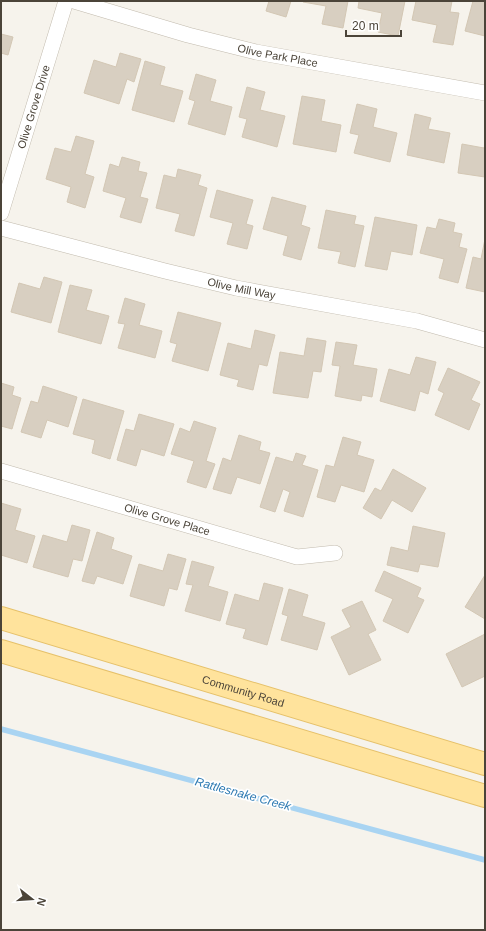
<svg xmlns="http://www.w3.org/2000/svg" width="486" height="931" font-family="Helvetica,sans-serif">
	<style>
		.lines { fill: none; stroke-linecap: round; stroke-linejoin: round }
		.stream { stroke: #a9d4f2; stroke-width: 5.5 }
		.building { fill: #d8cfc1; stroke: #d3c7b4 }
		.minor-casing { stroke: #c2bbae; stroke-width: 16 }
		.primary-casing { stroke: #e6c16a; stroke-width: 24 }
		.minor { stroke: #fff; stroke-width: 15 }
		.primary { stroke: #ffe39c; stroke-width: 22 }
		.labels { text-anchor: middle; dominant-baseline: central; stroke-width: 3.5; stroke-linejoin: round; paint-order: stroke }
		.street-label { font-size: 11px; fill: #4b4439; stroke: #fff }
		.water-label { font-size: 12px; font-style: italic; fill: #2e7ab2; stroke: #fff }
	</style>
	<rect width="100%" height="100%" fill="#f6f3ec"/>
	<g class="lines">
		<!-- stream -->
		<path class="stream" d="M1,729L485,860"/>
	</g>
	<!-- building -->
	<g class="building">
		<path d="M269,1H291L286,17L266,11Z"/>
		<path d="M303,1H348L343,28L322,24L326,6L303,2Z"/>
		<path d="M359,1H405L398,36L378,32L382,13L358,8Z"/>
		<path d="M416,1H452L450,12L459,13L453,45L433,42L437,25L412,20Z"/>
		<path d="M473,1H485V36L465,31Z"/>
		<path d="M1,34L13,37L8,55L1,53Z"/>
		<path d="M120,53L141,59L134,82L127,79L119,104L84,93L94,60L116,67Z"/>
		<path d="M145,61L165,67L160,85L183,91L174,122L132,110Z"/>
		<path d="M196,74L216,80L210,101L232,107L225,135L188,124L195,101L189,99Z"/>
		<path d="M247,87L265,92L260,110L285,116L277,147L242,137L247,119L239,117Z"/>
		<path d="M302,96L325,100L321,121L341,125L336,152L293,144Z"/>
		<path d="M357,104L377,109L373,127L397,133L390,162L354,153L359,135L350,133Z"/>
		<path d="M415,114L431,118L428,129L450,133L444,163L407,155Z"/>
		<path d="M76,136L94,141L85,174L94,177L85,208L67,202L71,187L46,179L55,148L71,152Z"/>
		<path d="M462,144L484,148L485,145V177L458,173Z"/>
		<path d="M122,157L140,162L138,171L147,173L140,197L148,199L141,223L120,217L126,198L103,191L110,164L119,167Z"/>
		<path d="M178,169L201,175L198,185L207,188L194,236L175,231L180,214L156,208L164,175L176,178Z"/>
		<path d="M217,190L253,200L246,224L253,226L247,249L227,244L233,223L210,217Z"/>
		<path d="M272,197L306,206L301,225L310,228L301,260L283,255L288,236L263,229Z"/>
		<path d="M326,210L356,216L354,224L364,226L355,267L338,263L341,252L318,248Z"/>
		<path d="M375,217L417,225L412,255L391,251L387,270L365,266Z"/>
		<path d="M439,219L455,223L453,232L462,234L459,247L467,249L458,283L439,278L444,259L420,253L427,227L436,229Z"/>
		<path d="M485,239V292L466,288L473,257L481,259Z"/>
		<path d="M44,277L62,282L51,323L11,312L19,283L40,289Z"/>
		<path d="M70,285L92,290L86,310L109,316L101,344L58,332Z"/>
		<path d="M125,298L145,304L139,325L162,331L155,358L118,348L125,324L118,323Z"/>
		<path d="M178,312L221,323L208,371L172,361L177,344L170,342Z"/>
		<path d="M255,330L275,335L267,366L259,364L253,390L237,386L239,380L220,375L228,343L251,349Z"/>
		<path d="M307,338L326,341L321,372L313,371L308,398L273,393L280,352L304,356Z"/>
		<path d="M336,342L357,345L353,365L377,369L372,397L362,395L361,401L335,396L340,366L332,365Z"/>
		<path d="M416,357L436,362L428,394L420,391L415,411L380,401L389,369L410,375Z"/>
		<path d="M448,368L480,382L471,400L480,404L469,430L435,415L444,393L438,390Z"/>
		<path d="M1,383L14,387L12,395L21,398L12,429L1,426Z"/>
		<path d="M43,386L77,397L68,427L47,420L41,438L21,432L31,401L38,403Z"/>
		<path d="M83,399L124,411L110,459L92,453L95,440L73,434Z"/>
		<path d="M139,414L174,424L164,456L141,449L136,466L117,460L126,429L134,431Z"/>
		<path d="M194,421L216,428L206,461L215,464L206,488L187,482L194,461L171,454L180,428L190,432Z"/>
		<path d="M239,435L261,442L259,450L270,453L260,484L237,477L231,494L213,489L223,458L231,461Z"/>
		<path d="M343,437L361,442L357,455L374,460L364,492L341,485L335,502L317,497L326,465L334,467Z"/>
		<path d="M296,453L306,456L302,465L318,470L303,517L284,511L290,492L283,489L275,512L260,507L276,457L293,462Z"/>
		<path d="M393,469L426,488L412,512L392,500L381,519L363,508L375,488L381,491Z"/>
		<path d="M1,503L21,509L15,530L35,536L27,563L1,555Z"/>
		<path d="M72,525L90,530L82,561L73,559L68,577L33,567L43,535L67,542Z"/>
		<path d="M413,526L445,533L438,567L420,564L418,572L387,565L391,547L408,551Z"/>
		<path d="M97,532L114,538L111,549L132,556L123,584L97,576L94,584L82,581Z"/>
		<path d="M168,554L186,559L177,590L169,588L164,606L130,596L139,564L163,571Z"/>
		<path d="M192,561L214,567L208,586L228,592L220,621L185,611L193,585L186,584Z"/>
		<path d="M384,571L421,588L417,597L424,600L408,633L383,621L393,599L375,591Z"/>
		<path d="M485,575V619L465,607Z"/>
		<path d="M264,583L283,588L267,645L243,638L246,629L226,624L235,594L259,601Z"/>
		<path d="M289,589L308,595L302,616L325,623L317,650L281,640L288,616L282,614Z"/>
		<path d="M362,601L376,630L368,634L381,660L349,675L331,637L351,627L342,610Z"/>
		<path d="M485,634V676L462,687L446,654Z"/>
	</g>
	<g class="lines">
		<!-- minor casing -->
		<g class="minor-casing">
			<g id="minor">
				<path id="s1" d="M74,1L188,35L256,52L485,93"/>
				<path id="s2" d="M1,213L66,1"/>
				<path id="s3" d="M1,228L165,271L236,288L417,321L485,340"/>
				<path id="s4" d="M1,471L297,557L335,553"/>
			</g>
		</g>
		<!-- primary casing -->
		<g class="primary-casing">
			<g id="primary">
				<path id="s5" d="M1,618L485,764"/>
				<path d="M1,651L485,796"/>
			</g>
		</g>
		<!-- minor -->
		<use href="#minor" class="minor"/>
		<!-- primary -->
		<use href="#primary" class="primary"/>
	</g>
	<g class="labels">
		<!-- street labels -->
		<g class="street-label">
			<text stroke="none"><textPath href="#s1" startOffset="211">Olive Park Place</textPath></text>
			<text stroke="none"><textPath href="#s2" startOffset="111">Olive Grove Drive</textPath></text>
			<text stroke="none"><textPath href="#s3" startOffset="248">Olive Mill Way</textPath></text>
			<text stroke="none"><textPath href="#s4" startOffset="173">Olive Grove Place</textPath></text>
			<text stroke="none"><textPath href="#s5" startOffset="253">Community Road</textPath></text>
		</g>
		<!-- water labels -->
		<g class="water-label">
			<text transform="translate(243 794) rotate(15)">Rattlesnake Creek</text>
		</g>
	</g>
	<!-- border -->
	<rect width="486" height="931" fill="none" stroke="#4b4439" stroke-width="4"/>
	<!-- north arrow -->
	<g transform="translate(32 899) rotate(107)" stroke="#ffffff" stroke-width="3" paint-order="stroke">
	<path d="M0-3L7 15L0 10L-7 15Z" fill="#4b4439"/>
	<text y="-6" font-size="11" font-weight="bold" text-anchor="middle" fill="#4b4439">N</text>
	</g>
	<!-- scale -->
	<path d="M346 30v6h55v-6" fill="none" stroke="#4b4439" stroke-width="2"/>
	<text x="352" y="30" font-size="12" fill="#4b4439" stroke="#ffffff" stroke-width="3" paint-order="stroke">20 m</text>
</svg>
